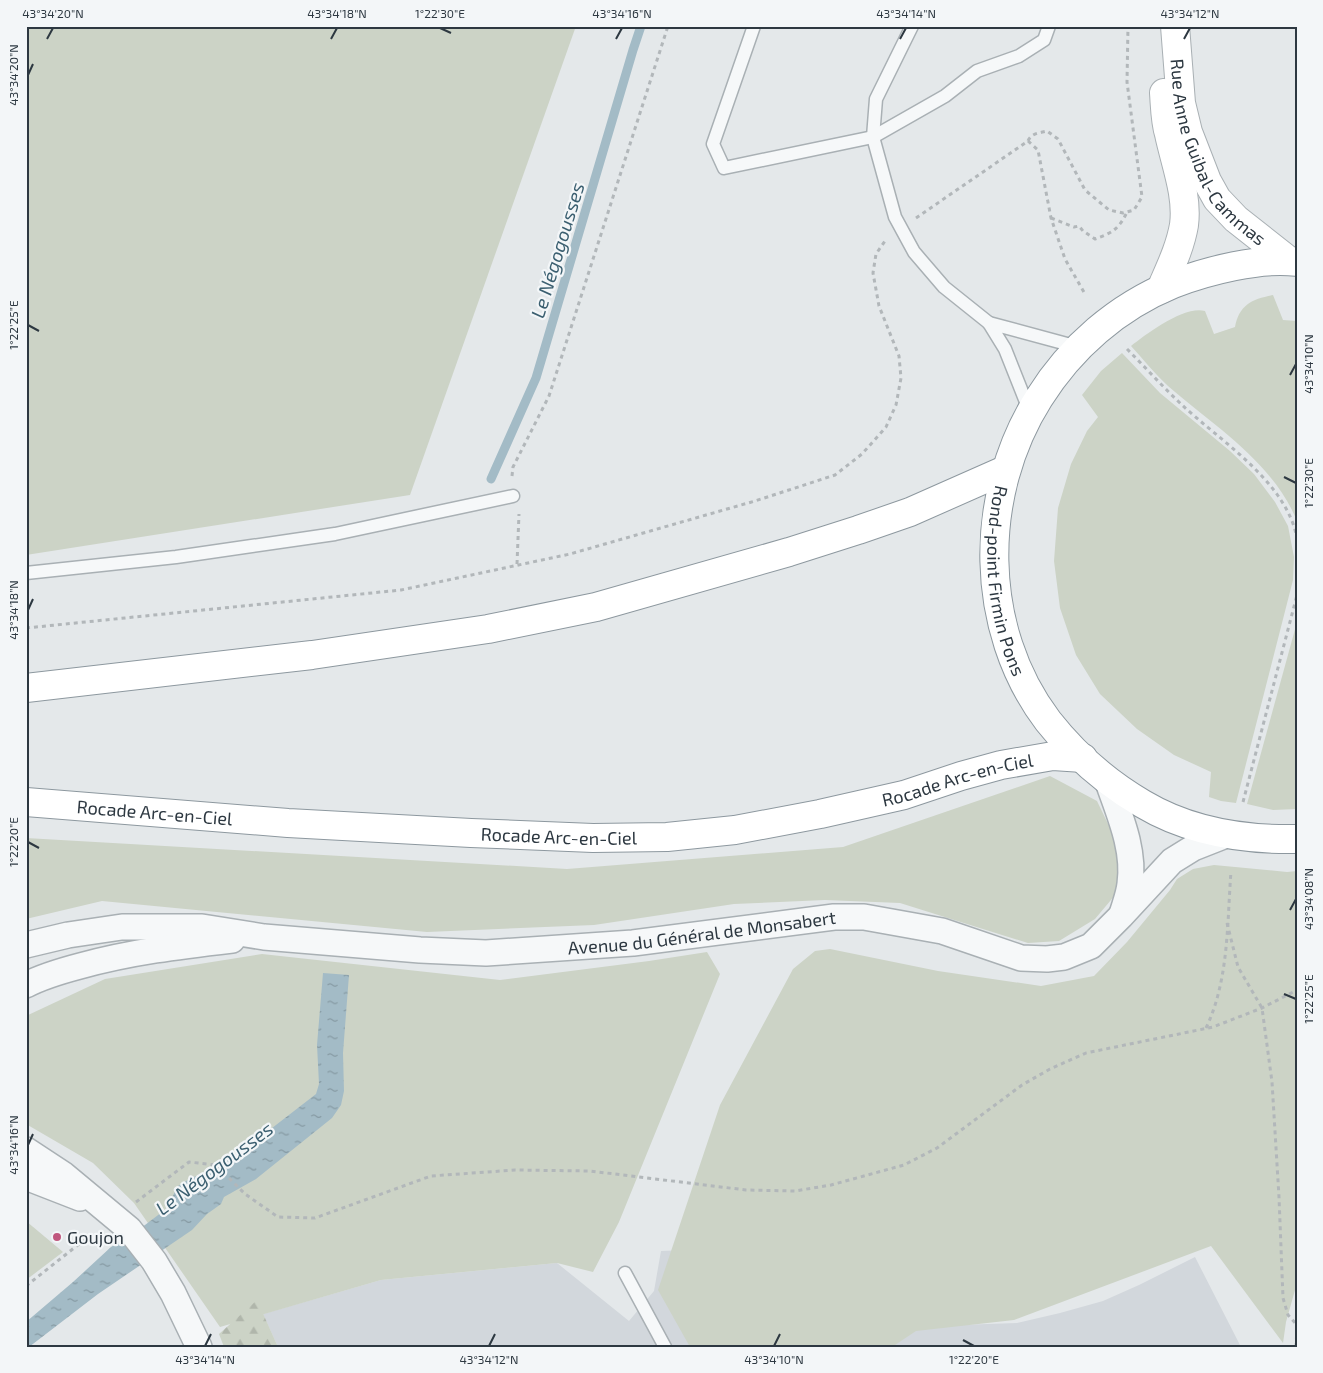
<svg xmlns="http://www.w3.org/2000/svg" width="1323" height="1373" font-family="'Exo 2',sans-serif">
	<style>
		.built { fill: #d2d7dc }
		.grass { fill: #ccd3c6 }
		.forest { fill: url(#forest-firs) }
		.water { fill: url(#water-ripples) }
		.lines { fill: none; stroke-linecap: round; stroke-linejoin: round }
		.stream { stroke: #a3bbc6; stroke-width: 9 }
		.service-casing { stroke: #a9b0b4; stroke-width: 15 }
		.minor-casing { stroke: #a9b0b4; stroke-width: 28 }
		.secondary-casing { stroke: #a9b0b4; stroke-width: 30 }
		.trunk-casing { stroke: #8d989f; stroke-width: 30 }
		.path { stroke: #b2b7ba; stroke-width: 3; stroke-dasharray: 4 4; stroke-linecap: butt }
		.service { stroke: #f6f8f9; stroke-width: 12 }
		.minor { stroke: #f6f8f9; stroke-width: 25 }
		.secondary { stroke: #fff; stroke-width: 28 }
		.trunk { stroke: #fff; stroke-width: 28 }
		.ticks { fill: none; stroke: #2d3841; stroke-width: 2 }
		.poi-dot { fill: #c0577e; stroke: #f3f6f8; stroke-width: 2 }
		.labels { text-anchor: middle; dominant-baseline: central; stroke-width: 4.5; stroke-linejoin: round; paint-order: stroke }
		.street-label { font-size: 18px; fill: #2d3841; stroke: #f3f6f8 }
		.poi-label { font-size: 18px; fill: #2d3841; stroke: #f3f6f8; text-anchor: start }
		.water-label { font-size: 19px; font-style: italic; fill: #3b5f70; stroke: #f3f6f8 }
		.neatline { fill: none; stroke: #2d3841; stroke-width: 2 }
		.ticks-label { font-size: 12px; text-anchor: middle; fill: #2d3841 }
	</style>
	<defs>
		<pattern id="forest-firs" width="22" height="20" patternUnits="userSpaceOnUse" patternTransform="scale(1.25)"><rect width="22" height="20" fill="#ccd3c6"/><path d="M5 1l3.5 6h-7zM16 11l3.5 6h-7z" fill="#b0b6ab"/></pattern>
		<pattern id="water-ripples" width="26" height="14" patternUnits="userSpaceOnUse" patternTransform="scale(1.25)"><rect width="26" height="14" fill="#a3bbc6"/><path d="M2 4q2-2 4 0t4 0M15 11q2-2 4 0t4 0" fill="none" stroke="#8599a2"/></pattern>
	</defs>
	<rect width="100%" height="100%" fill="#e4e8ea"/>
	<!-- built -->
	<path class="built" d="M688,1250L929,1326L1017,1323L1060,1313L1103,1301L1139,1285L1195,1257L1241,1347H278L263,1314L381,1280L557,1263L629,1321L654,1291L661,1251Z"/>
	<!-- grass -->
	<g class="grass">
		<path d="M26,26H576L410,495L26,555Z"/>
		<path d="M1273,295L1283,320L1297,321V521C1273,462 1214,426 1168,386C1155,374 1143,359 1131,346C1146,334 1185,305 1205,311L1214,334L1235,327C1239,305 1252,299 1273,295Z"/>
		<path d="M1122,353L1160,393L1230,451L1254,474L1275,502L1288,526L1294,557L1293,580L1236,803L1221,801L1209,797L1211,772L1174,755L1137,729L1100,694L1076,655L1060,608L1054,561L1058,508L1071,464L1087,431L1098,417L1082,395L1101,371Z"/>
		<path d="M1297,622V809L1273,810L1247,804Z"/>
		<path d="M1050,776L1097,801L1123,855L1116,894L1095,919L1059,941L1028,943L900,903L825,900L734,904L594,925L427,932L102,901L26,919V838L567,869L843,847Z"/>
		<path d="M1214,865L1287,872L1297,871V1283L1286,1322L1283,1343L1211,1246L1014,1320L916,1331L892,1347H690L658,1290L720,1105L793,969L815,951L830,949L938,971L1041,986L1094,976L1127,942L1170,890L1177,879L1193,869Z"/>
		<path d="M707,952L720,974L619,1222L593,1272L557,1263L381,1280L220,1327L134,1203L93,1163L26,1124V1016L105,979L262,954L500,980L649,961Z"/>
		<path d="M26,1221L63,1252L26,1280Z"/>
	</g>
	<!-- forest -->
	<path class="forest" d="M257,1300L278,1347H224L219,1334Z"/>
	<!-- water -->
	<path class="water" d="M323,973L349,975L343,1053L344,1091L341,1105L332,1118L256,1179L224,1197L221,1204L207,1214L192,1230L98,1294L29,1347H26V1322L73,1282L111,1247L145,1225L166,1209L178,1186L191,1178L213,1170L245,1149L316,1094L319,1084L317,1045Z"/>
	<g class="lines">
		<!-- stream -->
		<path class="stream" d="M491,479L536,378L633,50L641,26"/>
		<!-- service casing -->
		<g class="service-casing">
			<g id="service">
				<path d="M754,26L713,144L724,168L873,137L945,96L977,71L1019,56L1044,40L1049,26"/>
				<path d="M912,26L876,99L873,137L895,217L914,252L944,287L989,323"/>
				<path d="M1030,412L1005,349L989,323L1078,347"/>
				<path d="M26,573L176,557L335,534L513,496"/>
				<path d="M625,1273L665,1347"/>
			</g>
		</g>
		<!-- minor casing -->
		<g class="minor-casing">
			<g id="minor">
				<path d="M1108,782C1119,814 1135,849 1130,884C1129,894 1125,904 1122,914"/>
				<path id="s1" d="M26,945L68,935L122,927H202L264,937L420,950L486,953L633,943L834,917H864L942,931L1021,958L1047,959L1064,957L1091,946L1121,916L1172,861L1193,848L1226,835"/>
				<path d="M26,985C43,976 61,971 80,966C130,952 181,946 232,940"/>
				<path d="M26,1150L64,1175L129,1229L154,1261L173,1293L199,1347"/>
				<path d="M26,1177L80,1198"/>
			</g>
		</g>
		<!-- secondary casing -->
		<g class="secondary-casing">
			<g id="secondary">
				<path id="s2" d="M1175,26L1181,103L1188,132L1207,181L1217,199L1236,219L1288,260"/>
				<path d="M1161,289C1170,268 1180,248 1184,225C1188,195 1175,163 1169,134C1165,121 1165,106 1164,93"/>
			</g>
		</g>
		<!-- trunk casing -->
		<g class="trunk-casing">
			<g id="trunk">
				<path id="s3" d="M1297,262C1261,257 1206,271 1173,284C1117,307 1071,347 1039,398C978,494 978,629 1048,721C1074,754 1107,783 1143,804C1190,832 1244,840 1297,839"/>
				<path d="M26,688L312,655L488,629L596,607L789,552L858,530L910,512L1005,470"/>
				<path id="s4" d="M26,802L288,823L471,833L593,838L667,837L735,830L820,814L904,795L961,776L1001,765L1053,756L1083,758"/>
			</g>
		</g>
		<!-- path -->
		<g class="path">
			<path d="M1028,141L1038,150L1051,218L1065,259L1085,294"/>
			<path d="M916,218L1028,141C1031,133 1040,133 1047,131L1058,139L1085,190L1109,210L1123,213L1134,210L1142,197L1127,82L1128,26"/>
			<path d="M1051,218L1074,227L1079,226L1083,231L1095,239C1112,233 1119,229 1127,212"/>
			<path d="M1127,349C1145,367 1162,386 1181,404C1220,441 1286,481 1297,538"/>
			<path d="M512,476L513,467L549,396L668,26"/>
			<path d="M517,564L519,514"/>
			<path d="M26,628L401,590L570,554L755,501L835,475L862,454L886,427L896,405L901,378L899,356L879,306L873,273L876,254L885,241"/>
			<path d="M1243,802L1297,595"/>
			<path d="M1227,923L1238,967L1262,1008L1272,1082L1279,1197L1283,1298L1288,1315L1297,1325"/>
			<path d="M1206,1028C1229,980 1227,924 1231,871"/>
			<path d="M136,1202L189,1162L216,1165L245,1194L278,1217L315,1218L431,1176L515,1170L590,1171L746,1190L795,1191L831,1185L904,1165L937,1148L1022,1085L1050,1069L1086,1053L1213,1027L1262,1008L1297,990"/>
			<path d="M26,1286L93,1233"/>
			<path d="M1296,1347L1297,1327"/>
		</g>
		<!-- service -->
		<use href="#service" class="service"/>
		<!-- minor -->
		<use href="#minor" class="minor"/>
		<!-- secondary -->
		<use href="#secondary" class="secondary"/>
		<!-- trunk -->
		<use href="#trunk" class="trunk"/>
	</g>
	<!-- ticks -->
	<path class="ticks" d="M440,28L451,33M47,39L53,28M331,39L337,28M616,39L622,28M900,39L906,28M1184,39L1190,28M28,75L33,64M28,325L39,331M1290,375L1296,364M1284,477L1296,483M28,610L33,599M28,842L39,848M1290,910L1296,899M1284,994L1296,999M28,1145L33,1134M963,1340L974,1346M205,1346L211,1334M489,1346L495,1334M774,1346L780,1334"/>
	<!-- markers -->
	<circle class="poi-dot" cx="57" cy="1237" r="5"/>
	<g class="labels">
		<!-- street labels -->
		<g class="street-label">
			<text stroke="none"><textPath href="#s2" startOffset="138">Rue Anne Guibal-Cammas</textPath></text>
			<text stroke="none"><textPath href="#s3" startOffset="498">Rond-point Firmin Pons</textPath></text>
			<text stroke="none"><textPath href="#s4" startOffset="939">Rocade Arc-en-Ciel</textPath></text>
			<text stroke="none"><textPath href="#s4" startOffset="129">Rocade Arc-en-Ciel</textPath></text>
			<text stroke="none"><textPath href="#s4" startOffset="534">Rocade Arc-en-Ciel</textPath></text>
			<text stroke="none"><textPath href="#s1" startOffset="680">Avenue du Général de Monsabert</textPath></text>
		</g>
		<!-- poi labels -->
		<g class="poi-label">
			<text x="67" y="1237">Goujon</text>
		</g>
		<!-- water labels -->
		<g class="water-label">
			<text transform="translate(557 250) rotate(-73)">Le Négogousses</text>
			<text transform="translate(214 1168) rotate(-37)">Le Négogousses</text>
		</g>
	</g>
	<!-- border -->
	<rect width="1323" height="1373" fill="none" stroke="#f3f6f8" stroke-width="55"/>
	<rect x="28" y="28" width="1268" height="1318" class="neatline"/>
	<g class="ticks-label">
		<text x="53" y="18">43°34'20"N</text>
		<text x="337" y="18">43°34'18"N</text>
		<text x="440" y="18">1°22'30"E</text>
		<text x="622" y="18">43°34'16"N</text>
		<text x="906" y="18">43°34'14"N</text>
		<text x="1190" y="18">43°34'12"N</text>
		<text transform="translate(14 75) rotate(-90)" y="4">43°34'20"N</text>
		<text transform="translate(14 325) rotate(-90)" y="4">1°22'25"E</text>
		<text transform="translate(1309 364) rotate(-90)" y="4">43°34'10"N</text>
		<text transform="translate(1309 483) rotate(-90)" y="4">1°22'30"E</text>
		<text transform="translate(14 610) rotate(-90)" y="4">43°34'18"N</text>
		<text transform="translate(14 842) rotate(-90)" y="4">1°22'20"E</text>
		<text transform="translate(1309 899) rotate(-90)" y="4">43°34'08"N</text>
		<text transform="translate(1309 999) rotate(-90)" y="4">1°22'25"E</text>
		<text transform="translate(14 1145) rotate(-90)" y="4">43°34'16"N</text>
		<text x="205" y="1364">43°34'14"N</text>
		<text x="489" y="1364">43°34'12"N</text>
		<text x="774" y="1364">43°34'10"N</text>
		<text x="974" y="1364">1°22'20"E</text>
	</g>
</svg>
